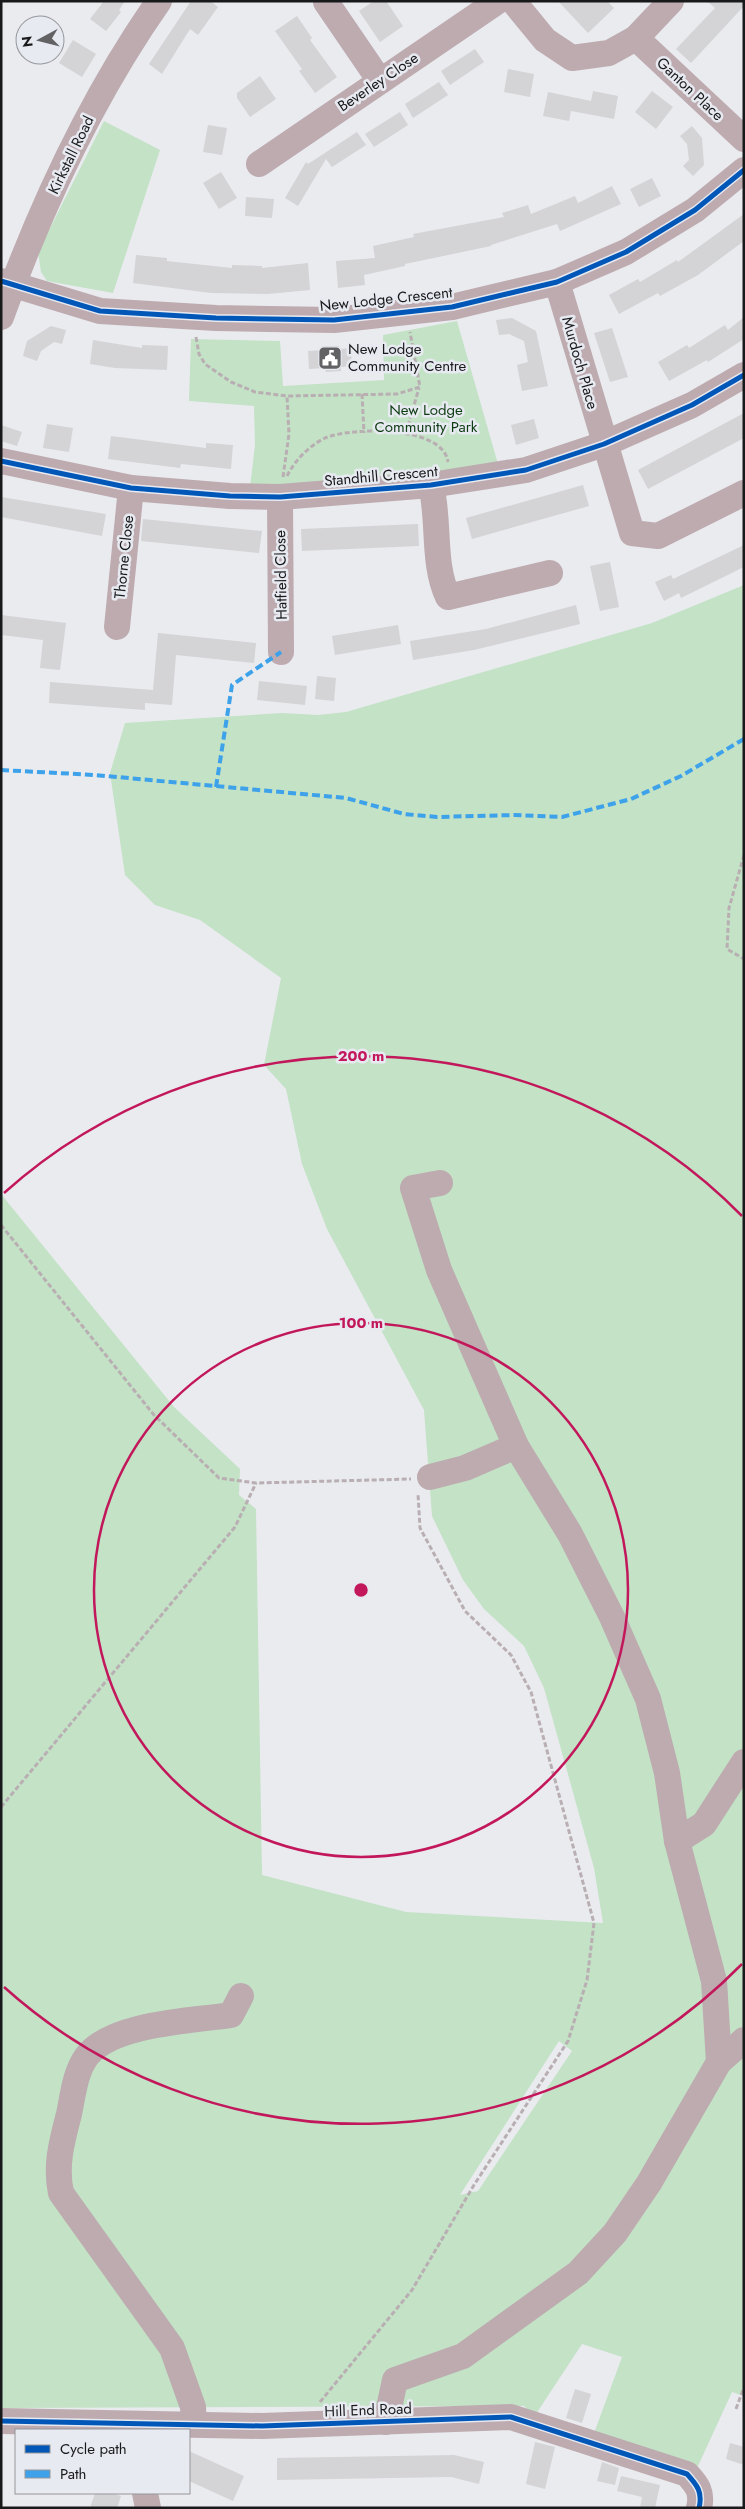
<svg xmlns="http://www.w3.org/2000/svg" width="745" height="2509" font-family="Jost,sans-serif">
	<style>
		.green { fill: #c3e2c6; fill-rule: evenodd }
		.building { fill: #d4d4d7 }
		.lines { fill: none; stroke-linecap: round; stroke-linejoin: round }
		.path { stroke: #b9afb3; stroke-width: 3; stroke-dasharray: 5 2.5; stroke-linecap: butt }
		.minor { stroke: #bdabb0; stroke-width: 26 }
		.quiet { stroke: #3da2ea; stroke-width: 4; stroke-dasharray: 8 4; stroke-linecap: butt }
		.cycleway-casing { stroke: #e8eaf1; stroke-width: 8 }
		.cycleway { stroke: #0057b8; stroke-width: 5 }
		.ring { fill: none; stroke: #c2185b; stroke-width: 2.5 }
		.labels { text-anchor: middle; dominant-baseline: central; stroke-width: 5; stroke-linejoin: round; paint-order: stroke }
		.street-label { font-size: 15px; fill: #18191b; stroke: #e8eaf1 }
		.poi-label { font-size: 15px; fill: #18191b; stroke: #e8eaf1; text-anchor: start }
		.park-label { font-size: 15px; fill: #0d3b12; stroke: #e8eaf1 }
		.centre { fill: #c2185b; stroke: #e8eaf1; stroke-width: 2.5 }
		.ring-label { font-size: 15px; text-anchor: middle; font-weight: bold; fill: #c2185b; stroke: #e8eaf1; stroke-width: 5; stroke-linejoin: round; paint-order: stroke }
	</style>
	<rect width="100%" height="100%" fill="#eaebef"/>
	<!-- green -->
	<g class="green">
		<path d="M104,121L160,150L113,293L47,281L41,272L38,252Z"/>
		<path d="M457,321L498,464L459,470L250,487L255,445L254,406L189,401L191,339L280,341L283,386L384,380L383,335Z"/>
		<path d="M744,585V2396L732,2392L698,2466L593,2436L622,2357L582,2344L534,2417L524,2406L1,2408V1194L174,1407L240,1469L239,1495L256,1509L262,1875L406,1912L603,1923L594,1868L544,1688L524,1646L484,1609L463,1580L432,1516L424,1410L327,1229L302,1164L286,1089L264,1065L281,978L200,920L155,905L125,875L110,773L125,723L282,713L318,715L346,712L652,623ZM559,2041L572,2051L478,2191L460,2195Z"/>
	</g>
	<!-- building -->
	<g class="building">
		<path d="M104,1H125L119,10L121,12L106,31L90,19Z"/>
		<path d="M191,1H210L218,7L198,35L190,29L162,74L149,64Z"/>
		<path d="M374,1H386L403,26L380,42L359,11Z"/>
		<path d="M558,1H607L614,8L588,33Z"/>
		<path d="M707,1H744V6L691,63L676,49L715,8Z"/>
		<path d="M297,16L312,38L310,40L337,77L315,93L299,71L302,69L275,31Z"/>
		<path d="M73,40L96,54L82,77L59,63Z"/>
		<path d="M475,49L484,62L450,85L441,71Z"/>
		<path d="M508,69L534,74L530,97L504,92Z"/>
		<path d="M260,76L276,99L250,117L237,98V93Z"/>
		<path d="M439,82L448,95L413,118L405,104Z"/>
		<path d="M593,91L618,96L614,119L571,111L569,121L543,116L548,92L591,101Z"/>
		<path d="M652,91L673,107L656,129L635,112Z"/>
		<path d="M400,112L408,125L374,147L365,134Z"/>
		<path d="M208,125L227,128L222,155L203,152Z"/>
		<path d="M692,126L702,138L704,165L693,176L683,166L689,160L687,144L680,136Z"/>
		<path d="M357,132L366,145L332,167L326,159L298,206L285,198L306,162L308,164Z"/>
		<path d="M221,172L237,198L219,209L203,183Z"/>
		<path d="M652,178L661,196L639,207L630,189Z"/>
		<path d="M612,186L621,204L560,231L557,224L491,245V246L405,264V266L364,275L365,285L338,288L336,261L375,258L373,246L414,237L413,234L504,217L502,213L528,205L531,214L575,196L578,203Z"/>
		<path d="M246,197L274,199L272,218L245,216Z"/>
		<path d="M744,214V241L698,275L660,296L658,293L619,314L609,295L638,279L640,282L677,260L678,262Z"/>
		<path d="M136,255L167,258V261L232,268V265L262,266V268L308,263L310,290L268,294L211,293L133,283Z"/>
		<path d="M744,317V339L708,362L707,360L669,381L658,362L687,345L689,348L725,325L728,330Z"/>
		<path d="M512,318L536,331L548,386L522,391L517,365L528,362L524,341L509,334L499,335L496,320Z"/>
		<path d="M51,326L66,330L62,344L54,342L41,351L37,361L23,356L27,341Z"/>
		<path d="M612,328L628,377L610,382L594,333Z"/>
		<path d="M93,340L142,348V345L168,346L167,370L115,368L90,364Z"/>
		<path d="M324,346H339V349L351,348L352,366L341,367V371L326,372L325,368L309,369L308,351L324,350Z"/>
		<path d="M744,413V438L648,489L638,470Z"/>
		<path d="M534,419L539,438L516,445L511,425Z"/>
		<path d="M47,424L73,428L69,452L43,448Z"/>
		<path d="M1,425L22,432L17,446L1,441Z"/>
		<path d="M111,436L206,448V443L233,445L231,469L181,464L180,468L108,459Z"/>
		<path d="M583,485L589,506L472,539L466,518Z"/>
		<path d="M1,497L106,514L102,536L1,517Z"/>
		<path d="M143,519L262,531L259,553L141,541Z"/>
		<path d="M418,524L419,546L302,551L301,529Z"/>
		<path d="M744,545V567L681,598L679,593L664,601L655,582L671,575L673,579Z"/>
		<path d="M610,562L619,607L600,611L590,566Z"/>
		<path d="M576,605L580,624L474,650L413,660L410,641L486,629Z"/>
		<path d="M1,615L66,623L60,670L40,668L43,640L1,635Z"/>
		<path d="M398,625L401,644L335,655L332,636Z"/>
		<path d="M158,633L256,643L254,663L176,655L172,705L145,703V710L49,703L50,682L153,690Z"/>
		<path d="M317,676L336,678L334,701L315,699Z"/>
		<path d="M259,681L307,686L305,705L257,700Z"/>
		<path d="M575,2389L591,2394L582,2423L566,2418Z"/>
		<path d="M535,2442L555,2447L545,2489L526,2484Z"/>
		<path d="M730,2443L744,2447V2465L726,2459Z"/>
		<path d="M189,2451L244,2476L233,2501L189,2481Z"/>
		<path d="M454,2455L484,2462L479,2484L451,2477L277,2480V2458Z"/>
		<path d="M602,2462L619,2468L615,2485L597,2481Z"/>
		<path d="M621,2476L660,2485L655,2508H640L642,2497L617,2491Z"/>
		<path d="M95,2493H111L121,2496L117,2508H90Z"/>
	</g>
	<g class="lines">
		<!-- path -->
		<g class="path">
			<path d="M196,337L199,354L205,364L231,382L255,392L287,396L397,394L420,387L410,332"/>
			<path d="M362,394L364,433"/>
			<path d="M406,433L419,388"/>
			<path d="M287,476C295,460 309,446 325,438C351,427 443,425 448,462"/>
			<path d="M283,477L289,434L287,396"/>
			<path d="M744,855L729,908L727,949L744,959"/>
			<path d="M1,1225L154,1415L219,1478L256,1483L411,1479"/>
			<path d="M1,1807L235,1527L256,1483"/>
			<path d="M320,2402L412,2290L474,2185L568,2041L587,1980L594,1923L531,1692L511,1655L465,1611L420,1528L418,1494"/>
			<path d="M736,2409L744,2387"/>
		</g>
		<!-- minor -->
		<g class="minor">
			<path d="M513,1L545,40L572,58L609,53L636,38L671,1"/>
			<path d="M326,2L380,81"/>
			<path d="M636,38L744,139"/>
			<path d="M259,164L498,1"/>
			<path d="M1,281L100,311L216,318L334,320L452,307L557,282L626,252L695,210L744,170"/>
			<path d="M557,282L632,533L658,536L744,493"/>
			<path d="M1,317C41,206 91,98 159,1"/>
			<path d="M1,461L131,488L230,496L280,497L431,485L526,470L604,444L692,405L744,375"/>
			<path d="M431,485C440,522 432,563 448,597L550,573"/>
			<path d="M280,497L281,652"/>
			<path d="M117,627L131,488"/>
			<path d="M430,1477L465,1468L516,1446"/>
			<path d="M677,1841L704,1824L744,1762"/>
			<path d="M719,2062L744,2040"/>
			<path d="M1,2421L262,2426L511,2417L687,2474C697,2485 703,2492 699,2508"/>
			<path d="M386,2422L395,2380L463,2356L578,2273L615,2233L649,2183L719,2062L714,1981L677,1841L667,1773L648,1699L612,1617L570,1534L516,1446L439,1270L413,1188L440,1183"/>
			<path d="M194,2424L193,2407L172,2348L61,2193C55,2165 62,2141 69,2114C73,2095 75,2072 87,2056C112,2023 192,2021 231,2015L241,1996"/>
			<path d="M145,2493L148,2508"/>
		</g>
		<!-- quiet -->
		<g class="quiet">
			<path d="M1,770L95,775L346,798L404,814L437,817L515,815L562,817L631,799L681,776L744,739"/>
			<path d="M216,787L232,685L281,652"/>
		</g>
		<!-- cycleway casing -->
		<g class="cycleway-casing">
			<g id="cycleway">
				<path d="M1,281L100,311L216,318L334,320L452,307L557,282L626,252L695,210L744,170"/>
				<path d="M1,461L131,488L230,496L280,497L431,485L526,470L604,444L692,405L744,375"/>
				<path d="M1,2421L262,2426L511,2417L687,2474C697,2485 703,2492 699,2508"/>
			</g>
		</g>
		<!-- cycleway -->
		<use href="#cycleway" class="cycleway"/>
	</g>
	<!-- distance rings -->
	<g class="ring">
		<circle cx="361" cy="1590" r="267"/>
		<path d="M742 1964A534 534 0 0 1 4 1987M4 1193A534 534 0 0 1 742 1216"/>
	</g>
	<!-- icons -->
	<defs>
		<g id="civic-square" transform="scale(1.25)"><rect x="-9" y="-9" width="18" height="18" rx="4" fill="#626265" stroke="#e8eaf1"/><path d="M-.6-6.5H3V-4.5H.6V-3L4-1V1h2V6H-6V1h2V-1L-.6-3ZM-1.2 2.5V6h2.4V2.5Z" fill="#fff"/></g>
	</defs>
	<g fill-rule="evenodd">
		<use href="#civic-square" x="330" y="358"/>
	</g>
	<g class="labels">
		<!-- street labels -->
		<g class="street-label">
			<text transform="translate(378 82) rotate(-34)">Beverley Close</text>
			<text transform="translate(690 89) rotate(43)">Ganton Place</text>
			<text transform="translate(71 155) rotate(-64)">Kirkstall Road</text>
			<text transform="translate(386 299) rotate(-6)">New Lodge Crescent</text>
			<text transform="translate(580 363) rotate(74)">Murdoch Place</text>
			<text transform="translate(381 476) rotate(-5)">Standhill Crescent</text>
			<text transform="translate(124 557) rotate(-84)">Thorne Close</text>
			<text transform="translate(281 575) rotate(-91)">Hatfield Close</text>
			<text transform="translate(368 2410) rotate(-2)">Hill End Road</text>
		</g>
		<!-- poi labels -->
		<g class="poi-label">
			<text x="348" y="349">New Lodge<tspan x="348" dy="17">Community Centre</tspan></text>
		</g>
		<!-- park labels -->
		<g class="park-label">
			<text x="426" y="410">New Lodge<tspan x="426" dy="17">Community Park</tspan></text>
		</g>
	</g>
	<circle cx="361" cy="1590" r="8" class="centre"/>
	<g class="ring-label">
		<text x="361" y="1061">200 m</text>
		<text x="361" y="1328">100 m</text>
	</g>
	<!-- border -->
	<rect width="745" height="2509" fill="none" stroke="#18191b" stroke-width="5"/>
	<!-- legend -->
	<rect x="15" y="2429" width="175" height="65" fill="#e8eaf1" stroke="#95969b"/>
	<rect x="25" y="2445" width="25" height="8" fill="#0057b8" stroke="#95969b"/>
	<text x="60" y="2454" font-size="15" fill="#18191b">Cycle path</text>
	<rect x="25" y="2470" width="25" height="8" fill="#3da2ea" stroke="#95969b"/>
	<text x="60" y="2479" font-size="15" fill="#18191b">Path</text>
	<!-- north arrow -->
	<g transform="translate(40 40) rotate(263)"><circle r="24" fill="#e8eaf1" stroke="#95969b"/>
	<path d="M0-4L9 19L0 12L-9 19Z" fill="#626265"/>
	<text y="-8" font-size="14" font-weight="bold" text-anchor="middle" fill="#18191b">N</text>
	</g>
</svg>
